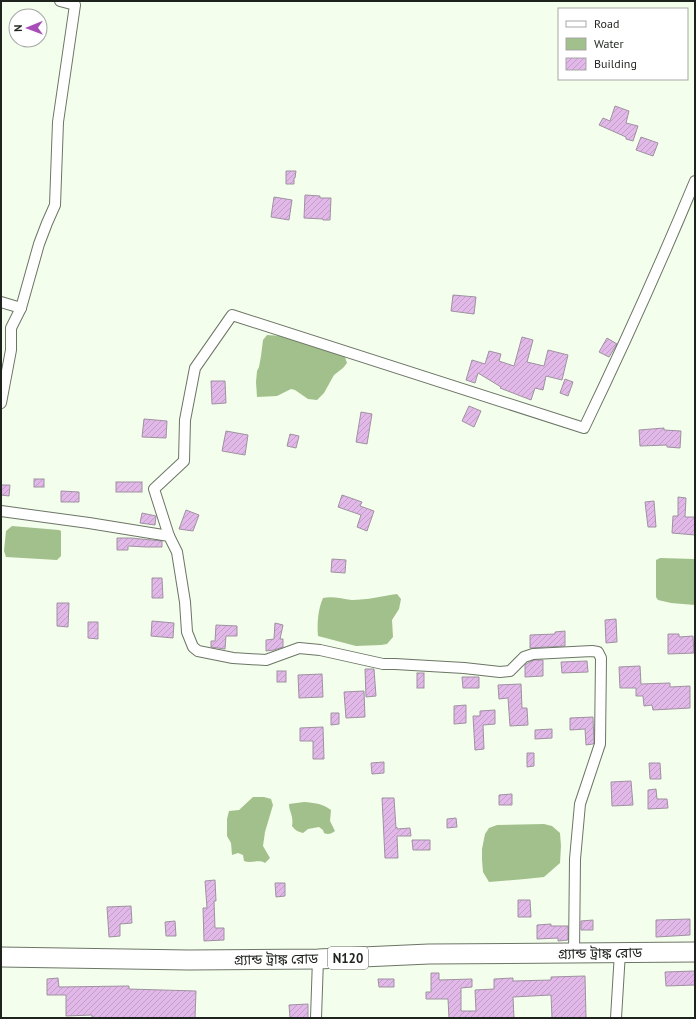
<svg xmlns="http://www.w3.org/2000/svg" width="696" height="1019" font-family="'PT Sans','Noto Sans Bengali',sans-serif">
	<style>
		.water { fill: #a2c08c }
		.building { fill: url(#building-hatch); stroke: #9e92a0 }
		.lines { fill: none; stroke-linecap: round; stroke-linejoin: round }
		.street-casing { stroke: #6c7566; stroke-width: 12 }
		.highway-casing { stroke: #6c7566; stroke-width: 21 }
		.street { stroke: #fff; stroke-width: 10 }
		.highway { stroke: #fff; stroke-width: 19 }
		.labels { text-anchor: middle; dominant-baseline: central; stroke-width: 3; stroke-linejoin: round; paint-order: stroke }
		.shield { fill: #fff; stroke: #626561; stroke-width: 1 }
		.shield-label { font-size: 13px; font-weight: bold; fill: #1f231d }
		.street-label { font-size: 14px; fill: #1f231d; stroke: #fff }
	</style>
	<defs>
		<pattern id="building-hatch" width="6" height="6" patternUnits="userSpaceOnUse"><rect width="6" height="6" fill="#e1b8e8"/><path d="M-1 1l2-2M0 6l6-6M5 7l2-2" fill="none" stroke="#c19ec7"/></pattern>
	</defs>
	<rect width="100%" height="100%" fill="#f4feec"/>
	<!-- water -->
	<g class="water">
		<path d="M267,335L282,336L341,354L345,357L347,363L343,368L334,375L324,393L317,400L308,399L295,390L291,389L277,396L257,397L256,382L257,371L259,367L261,356L263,340Z"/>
		<path d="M12,526L59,530L61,531V556L57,560L6,557L4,551L6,531Z"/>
		<path d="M660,558L695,559V605L671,603L658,600L656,597V560Z"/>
		<path d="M397,594L401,599L399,609L392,620L393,637L387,644L381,645L356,646L318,636C317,623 318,609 323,598C333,596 342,599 352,600C367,600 383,596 397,594Z"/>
		<path d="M253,797H264L271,799L273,805L265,832L263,846L270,858L265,863C258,859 251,864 244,861L243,855L238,853L232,855L231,843L227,836V819L229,811L239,810Z"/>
		<path d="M304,802C314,803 322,803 331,810L330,821L335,831C331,834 328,835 324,833L323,830L319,827L308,829L303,833C298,832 295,830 292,826C294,816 289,812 289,804Z"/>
		<path d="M544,824L552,826L560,833L561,846L560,863L544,877L525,879L489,882L483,872L482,860V849L485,834L489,828L497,825Z"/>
	</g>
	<!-- building -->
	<g class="building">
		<path d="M615,106L629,111L626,123L638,126L633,141L626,139V137L599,125L603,118L610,121Z"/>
		<path d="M641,137L658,143L653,156L636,150Z"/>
		<path d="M286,171H296L295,178H294V184H286Z"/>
		<path d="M305,195L320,196V198H331L330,220H323V219L304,218Z"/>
		<path d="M274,197L292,200L289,220L271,217Z"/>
		<path d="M453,295L476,297L474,314L451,311Z"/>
		<path d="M522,337L533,340L527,362L544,366L548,350L568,355L562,380L546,376L543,390L535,388L531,400L500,388L501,387L478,373L475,383L466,380L472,360L485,364L489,351L501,354L499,361L514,366Z"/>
		<path d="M607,338L617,344L609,357L599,352Z"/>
		<path d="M565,379L573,382L568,396L560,393Z"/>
		<path d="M211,381H225L226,403L212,404Z"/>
		<path d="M469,406L481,411L474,427L462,421Z"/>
		<path d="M361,412L372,414L367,444L356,442Z"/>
		<path d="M144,419L167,421L166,438L142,437Z"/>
		<path d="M664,428V430L681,431L680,448L667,447V445L640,446L639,430Z"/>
		<path d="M226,431L248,435L245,455L222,451Z"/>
		<path d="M290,434L299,436L296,448L287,446Z"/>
		<rect x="34" y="479" width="10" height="8"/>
		<rect x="116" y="482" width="26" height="10"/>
		<path d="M1,485H10L9,496L1,495Z"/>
		<path d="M61,491L79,492V502H61Z"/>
		<path d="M342,495L362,502L360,506L374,511L367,531L357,527L361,515L338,507Z"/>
		<path d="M678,497L686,498L685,517H695V535L672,533L673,516H678Z"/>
		<path d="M654,501L656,527H648L645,502Z"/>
		<path d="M186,510L199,515L193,531L179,529Z"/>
		<path d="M142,513L156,516L155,525L140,523Z"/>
		<path d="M117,538H131L162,541V547H146L128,546V550H117Z"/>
		<path d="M332,559L346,560L345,573L331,572Z"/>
		<path d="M152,578H162L163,598H152Z"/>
		<path d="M57,603H69L68,627L57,626Z"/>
		<path d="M616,619L617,642L606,643L605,620Z"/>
		<path d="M152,621L174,623L173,638L151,636Z"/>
		<path d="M88,622H98V639L88,638Z"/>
		<path d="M275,623L283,625L280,639H283V647L274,650L266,651V640L274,639Z"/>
		<path d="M216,625L237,626V636H226L225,649L211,647V641H215Z"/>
		<path d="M565,631V646L530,648V635L555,634V632Z"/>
		<path d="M668,634H679V637L693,636L694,653L668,654Z"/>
		<path d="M534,660H543V676L525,677V665L528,663Z"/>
		<path d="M587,661L588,672L562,673L561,662Z"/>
		<path d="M640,666L641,684L670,683V687L690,686V708L653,710L652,705L644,706L643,696H636V688H620L619,667Z"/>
		<path d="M365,669H374L376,696L366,697Z"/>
		<rect x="277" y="671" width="9" height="11"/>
		<rect x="417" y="673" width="7" height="15"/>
		<path d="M322,674L323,697L299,698L298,675Z"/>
		<path d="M462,677H479V688H463Z"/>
		<path d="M521,684L522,708H527L528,725L510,726L508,698L499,699L498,685Z"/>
		<path d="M364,691L365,717L346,718L344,692Z"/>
		<path d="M466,705V723L454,724V706Z"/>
		<path d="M495,710V724L483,725L484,749L475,750L473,716H480V711Z"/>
		<path d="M331,713H339V724L331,725Z"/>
		<path d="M593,717L594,743L593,744L586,745L585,729L570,730V718Z"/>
		<path d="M323,727L324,759H313V741H300V728Z"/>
		<path d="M552,729V738L535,739V730Z"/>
		<path d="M527,753H534V766L527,767Z"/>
		<path d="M384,762V773L372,774L371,763Z"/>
		<path d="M649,763H660L661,779H650Z"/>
		<path d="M631,781L633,805L612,806L611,782Z"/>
		<path d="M656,789L657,799H667L668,808L648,809V790Z"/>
		<path d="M512,794V805H499V795Z"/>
		<path d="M382,798H394L396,828L397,827V829L410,828L411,836H397L398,858H385Z"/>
		<path d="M456,818L457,827L447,828V819Z"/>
		<path d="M412,840H430V850H413Z"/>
		<path d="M215,880L216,901H214L215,928H224V940L204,941L203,908H207L205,881Z"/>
		<path d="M275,883H285V896L276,897Z"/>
		<path d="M518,900H530L531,917H518Z"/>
		<path d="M131,906L132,923L120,924V936L109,937L107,907Z"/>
		<path d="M690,919V935L656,937V920Z"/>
		<path d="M593,920V930H581V921Z"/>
		<path d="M175,921L176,936H166L165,922Z"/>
		<path d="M551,924V926H568V940L558,941V938L537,939V925Z"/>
		<path d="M695,971V985L666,986L665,972Z"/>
		<path d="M431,973H439V980L472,979V987L461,988V1011H476L475,990L494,989V979L513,978V981L551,980V977L585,976L586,1018H552L551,995L513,997L514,1018H449L448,999H426V992H431Z"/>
		<path d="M58,978L59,987L129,986V989L196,991L195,1018H92V1015L66,1016V995H47V979Z"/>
		<path d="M378,979H394V987H379Z"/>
		<path d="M308,1004V1018H290L289,1005Z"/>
	</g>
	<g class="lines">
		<!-- street casing -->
		<g class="street-casing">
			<g id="street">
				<path d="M1,302L21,308"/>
				<path d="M1,403L11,350V328L21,308L39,244L47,223L55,205L58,122L75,5L60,1"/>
				<path d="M1,511L89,523L169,536L177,552L185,602L187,632L193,647L198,651L233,658L266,660L299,648L320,650L383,664H395L464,668L500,672L510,671L524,657L533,654L592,651L598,652L601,658L600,744L580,804L575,859L574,953"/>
				<path d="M169,536L154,489L184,461L185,420L195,368L232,315L584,428C623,347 660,265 695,181"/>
				<path d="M316,1018L318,959"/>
				<path d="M616,1018L620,952"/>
			</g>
		</g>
		<!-- highway casing -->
		<g class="highway-casing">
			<path id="highway" d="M1,957L189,960L318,959L429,954L695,952"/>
		</g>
		<!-- street -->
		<use href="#street" class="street"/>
		<!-- highway -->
		<use href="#highway" class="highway"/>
	</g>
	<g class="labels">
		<!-- shield labels -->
		<rect class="shield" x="328" y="947" width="40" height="22" rx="3"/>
		<g class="shield-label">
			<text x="348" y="958">N120</text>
		</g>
		<!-- street labels -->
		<g class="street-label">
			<text transform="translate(600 953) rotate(-1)">গ্র্যান্ড ট্রাঙ্ক রোড</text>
			<text transform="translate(276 959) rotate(-1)">গ্র্যান্ড ট্রাঙ্ক রোড</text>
		</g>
	</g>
	<!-- border -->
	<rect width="696" height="1019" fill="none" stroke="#1f231d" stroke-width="4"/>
	<!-- legend -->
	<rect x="558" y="8" width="130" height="72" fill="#ffffff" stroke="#a5a7a5"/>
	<rect x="566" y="21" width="20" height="6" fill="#ffffff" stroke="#a5a7a5"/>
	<text x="594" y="28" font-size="12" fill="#1f231d">Road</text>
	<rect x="566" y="38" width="20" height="12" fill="#a2c08c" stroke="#a5a7a5"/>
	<text x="594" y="48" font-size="12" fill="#1f231d">Water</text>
	<rect x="566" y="58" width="20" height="12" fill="url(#building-hatch)" stroke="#a5a7a5"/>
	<text x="594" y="68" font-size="12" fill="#1f231d">Building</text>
	<!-- north arrow -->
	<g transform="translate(28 28) rotate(269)"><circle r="19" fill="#ffffff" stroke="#a5a7a5"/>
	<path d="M0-3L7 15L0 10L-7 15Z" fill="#a84db8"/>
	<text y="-6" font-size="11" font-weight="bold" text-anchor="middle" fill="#1f231d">N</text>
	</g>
</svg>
